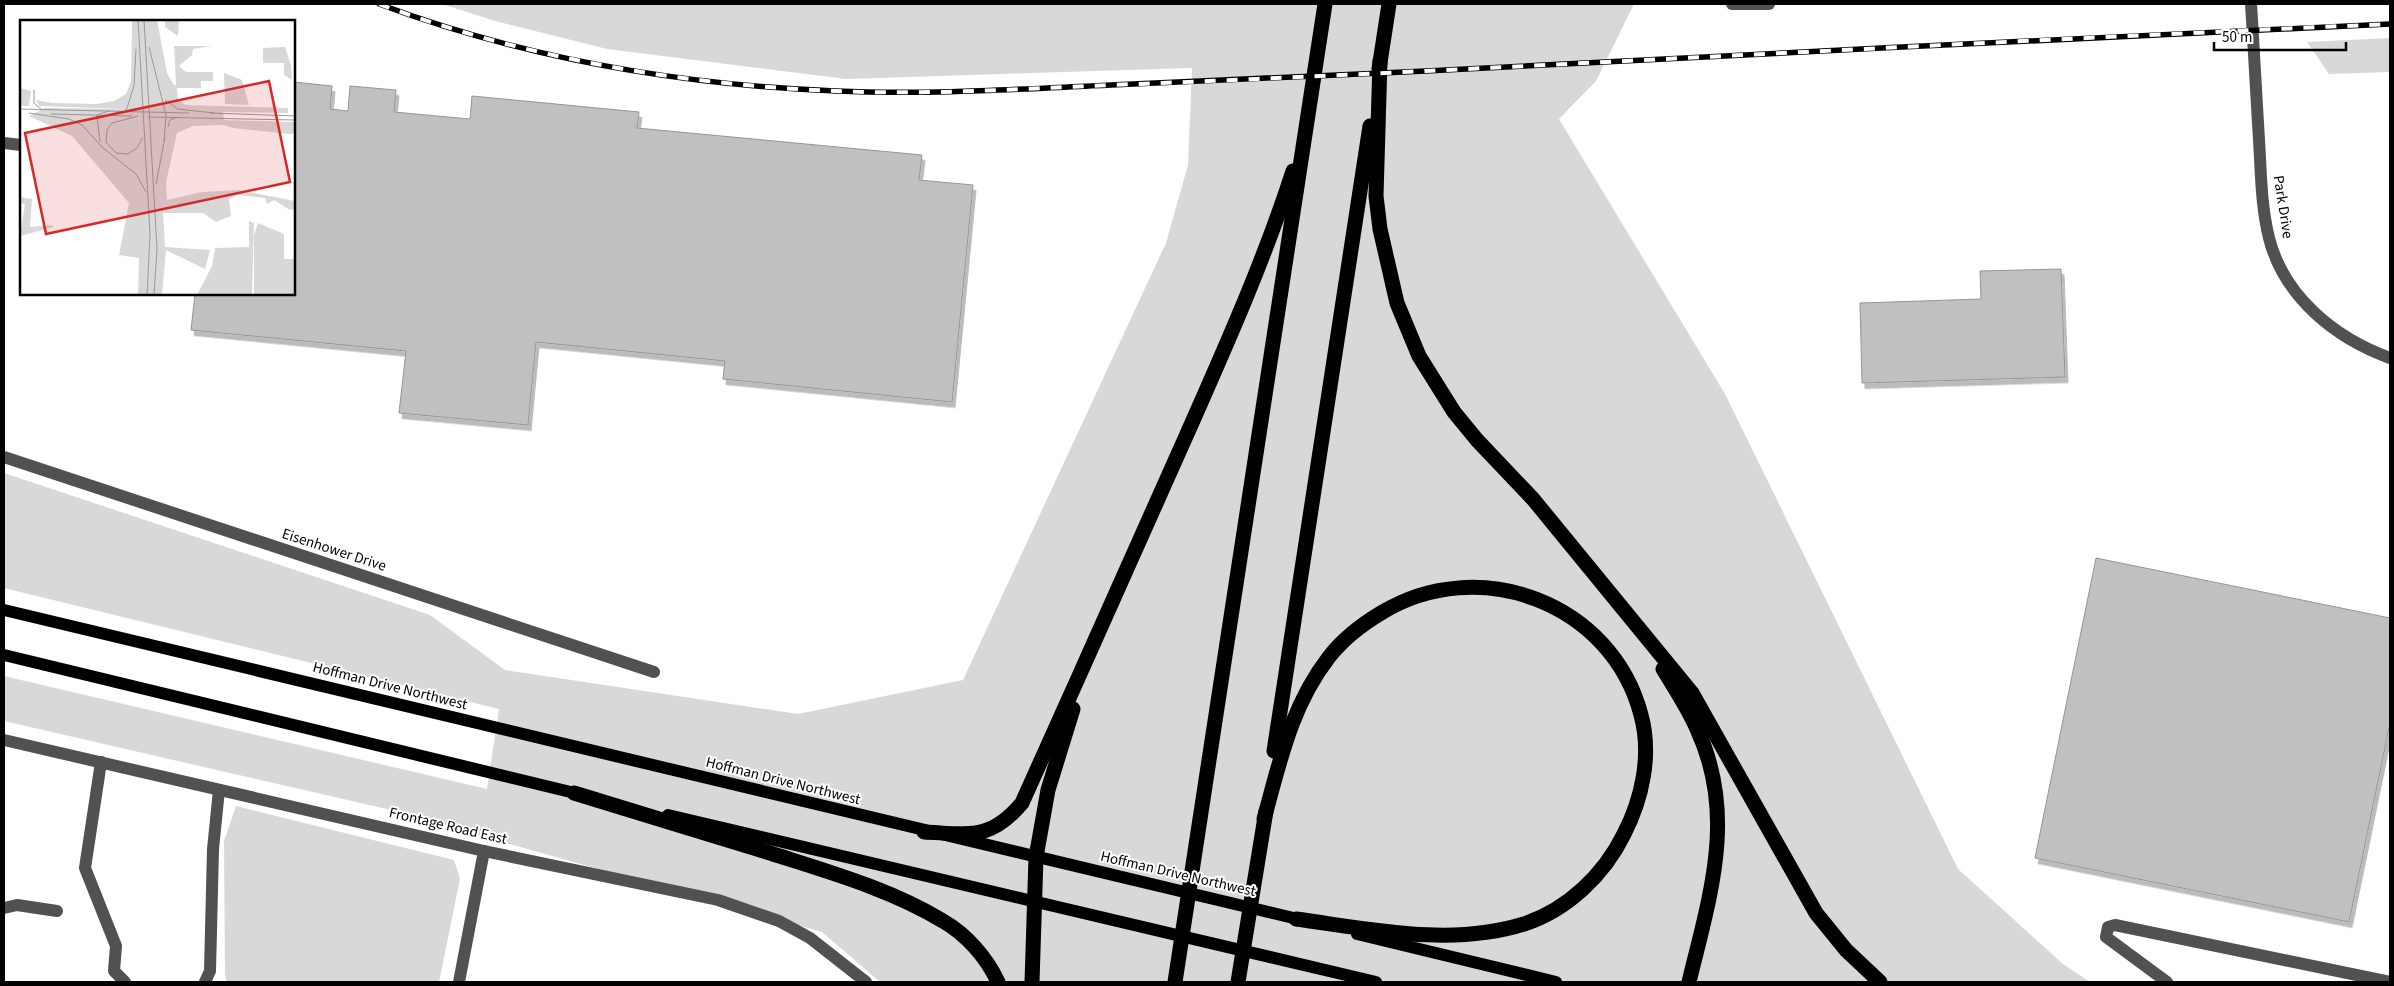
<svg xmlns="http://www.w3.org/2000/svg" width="2394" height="986" font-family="'Source Sans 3',sans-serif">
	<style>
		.green { fill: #d8d8d8 }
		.building { fill: #c0c0c0; stroke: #959595; filter: url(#shadow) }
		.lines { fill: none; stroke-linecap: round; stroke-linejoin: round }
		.minor { stroke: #515151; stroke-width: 12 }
		.major { stroke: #000; stroke-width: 12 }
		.highway { stroke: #000; stroke-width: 15 }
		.rail-casing { stroke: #000; stroke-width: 5.5 }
		.rail { stroke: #fff; stroke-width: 4; stroke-dasharray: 11; stroke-linecap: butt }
		.labels { text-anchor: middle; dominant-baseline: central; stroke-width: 4; stroke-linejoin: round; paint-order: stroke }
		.street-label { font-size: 15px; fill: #000; stroke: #fff }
		.inset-road { fill: none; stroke: #999; stroke-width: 1 }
		.view { fill: #d62828; fill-opacity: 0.15; stroke: #d62828; stroke-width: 2.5 }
		.inset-edge { fill: none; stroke: #000; stroke-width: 2.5 }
	</style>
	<defs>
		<filter id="shadow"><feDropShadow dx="3" dy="5.5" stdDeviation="0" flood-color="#0004"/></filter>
	</defs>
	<rect width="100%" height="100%" fill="#fff"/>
	<!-- green -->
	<g class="green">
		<path d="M442,4H1634L1596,81L1559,119L1725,394L1958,869L2063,964L2090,982H880L822,932L481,836L417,816L4,721V676L487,789L499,709L4,588V473L430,615L505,670L798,714L963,680L1166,243L1188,165L1192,68L846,79L607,49L495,21Z"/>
		<path d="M2390,38V72L2329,74L2307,42Z"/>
		<path d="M236,806L454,860L460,879L439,982H227L225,975L224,841Z"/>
	</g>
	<!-- building -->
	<g class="building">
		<path d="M294,82L332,86L330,109L348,111L350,86L396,90L394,112L470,119L472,96L639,112L637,128L922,155L919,180L973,185L952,402L723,379L725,361L536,342L528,425L399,413L406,351L191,330L195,294H294Z"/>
		<path d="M2061,269L2065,377L1862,383L1860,303L1981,299L1980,271Z"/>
		<path d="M2096,558L2390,618V723L2349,922L2035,858Z"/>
	</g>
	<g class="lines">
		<!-- minor -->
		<g class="minor">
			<path d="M1732,4H1769"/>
			<path d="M2251,4C2254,49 2256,94 2259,140C2261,172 2261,206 2269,238C2284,297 2335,338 2390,358"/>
			<path d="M4,143L21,145"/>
			<path d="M4,457L654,672"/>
			<path d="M4,740L484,851L718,900L779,921L810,938L866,982"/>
			<path d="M101,762L85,868L116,946L114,971L125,982"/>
			<path d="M4,908L17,905L57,911"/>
			<path d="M205,982L210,971L213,849L219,790"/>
			<path d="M459,982L484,851"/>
			<path d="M2167,982L2106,937L2108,927L2115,925L2390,982"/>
		</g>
		<!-- major -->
		<g class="major">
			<path d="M4,610L1306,921"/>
			<path d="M4,655L583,795"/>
			<path d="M668,815L1376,982"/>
			<path d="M1357,934L1556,982"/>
		</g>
		<!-- highway -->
		<g class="highway">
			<path d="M1380,61L1376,196L1380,229L1397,303L1419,356L1454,412L1477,440L1533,499L1692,693L1816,913L1846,950L1880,982"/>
			<path d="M1379,69L1389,4"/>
			<path d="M1663,669C1675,689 1688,708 1697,729C1737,815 1710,895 1689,982"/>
			<path d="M1274,751L1370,126"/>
			<path d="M574,793C639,813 705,833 770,853C829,872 890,889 943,921C966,934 987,958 998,982"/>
			<path d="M1264,819C1280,761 1291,706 1329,657C1343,639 1361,625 1381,613C1479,553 1612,603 1641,715C1652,755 1642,799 1624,834C1604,875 1567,910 1524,924C1451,947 1370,929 1296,919"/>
			<path d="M924,832C969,834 990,841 1022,803C1077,680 1133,557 1187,434C1225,348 1264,261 1293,171"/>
			<path d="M1032,982L1036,857L1048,790L1073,709"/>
			<path d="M1175,982L1325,4"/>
			<path d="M1238,982L1266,811"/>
		</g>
		<!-- rail casing -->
		<g class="rail-casing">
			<path id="rail" d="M379,4C524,58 682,85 836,91C928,95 1019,89 1111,85C1216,81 1321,76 1426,71C1747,55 2069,38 2390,24"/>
		</g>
		<!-- rail -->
		<use href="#rail" class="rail"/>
	</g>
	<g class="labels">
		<!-- street labels -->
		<g class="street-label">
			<text transform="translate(2283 207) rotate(81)">Park Drive</text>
			<text transform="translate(334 550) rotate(18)">Eisenhower Drive</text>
			<text transform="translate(390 686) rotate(14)">Hoffman Drive Northwest</text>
			<text transform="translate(783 781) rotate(14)">Hoffman Drive Northwest</text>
			<text transform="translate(448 826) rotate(13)">Frontage Road East</text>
			<text transform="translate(1178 874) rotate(13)">Hoffman Drive Northwest</text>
		</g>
	</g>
	<!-- overview -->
	<g transform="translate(20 20)">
		<rect width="275" height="275" fill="#fff"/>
		<path d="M112,0H137L147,53L154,65H156L154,26H192L173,29L172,35L159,46L166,52H193V61H181V68H157L158,80L166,85L268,88V93L203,92L204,100L275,102V113L270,114L213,108L204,105L173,106L157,113L146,162L147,180L182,172L219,170L275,181V189L270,190L254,180L247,184L245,178L218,175L209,179L211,196L196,202L183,193H143L145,227L190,230L185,249L146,230L142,275H118L119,238L99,235L109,183L52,116L9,96L25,88L103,89L19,86L16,80L33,83L77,84L94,81L106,74L111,61ZM145,0H159L158,16L145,7ZM265,27L271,45L272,60L264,55V43H243V28ZM204,53L222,60L229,85L205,84ZM0,68L11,71L9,86H0ZM0,177L12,179L10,207L31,205L34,207L0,216L5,184L0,183ZM229,201L234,203L232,275H177L192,246L195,228L229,227ZM238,203L264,214V239H275V275H234V215Z" fill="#d8d8d8"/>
		<path class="inset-road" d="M118,0L130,214L127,275M124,0L137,229L134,275M129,27L146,95L144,121M14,70V83L21,89M145,80L158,89L194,93M0,89L169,93M106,91L114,66L116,29M9,93L49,99L62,105L83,128L116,154L126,172M190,93L275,96M31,94L112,96M118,96L92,103L87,110L86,122L96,133L108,134L117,128L123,117M128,97L275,100M148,107L150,100L158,97M80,122L77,95L89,91M136,164L145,117"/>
		<path class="view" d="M249,61L270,162L26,214L5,113Z"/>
		<rect width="275" height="275" class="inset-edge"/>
	</g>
	<!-- border -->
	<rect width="2394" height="986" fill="none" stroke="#000000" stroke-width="10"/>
	<!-- scale -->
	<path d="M2214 42v8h132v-8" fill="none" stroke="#000000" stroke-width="2.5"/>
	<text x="2222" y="42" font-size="15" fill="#000000" stroke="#ffffff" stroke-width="4" paint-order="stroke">50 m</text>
</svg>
